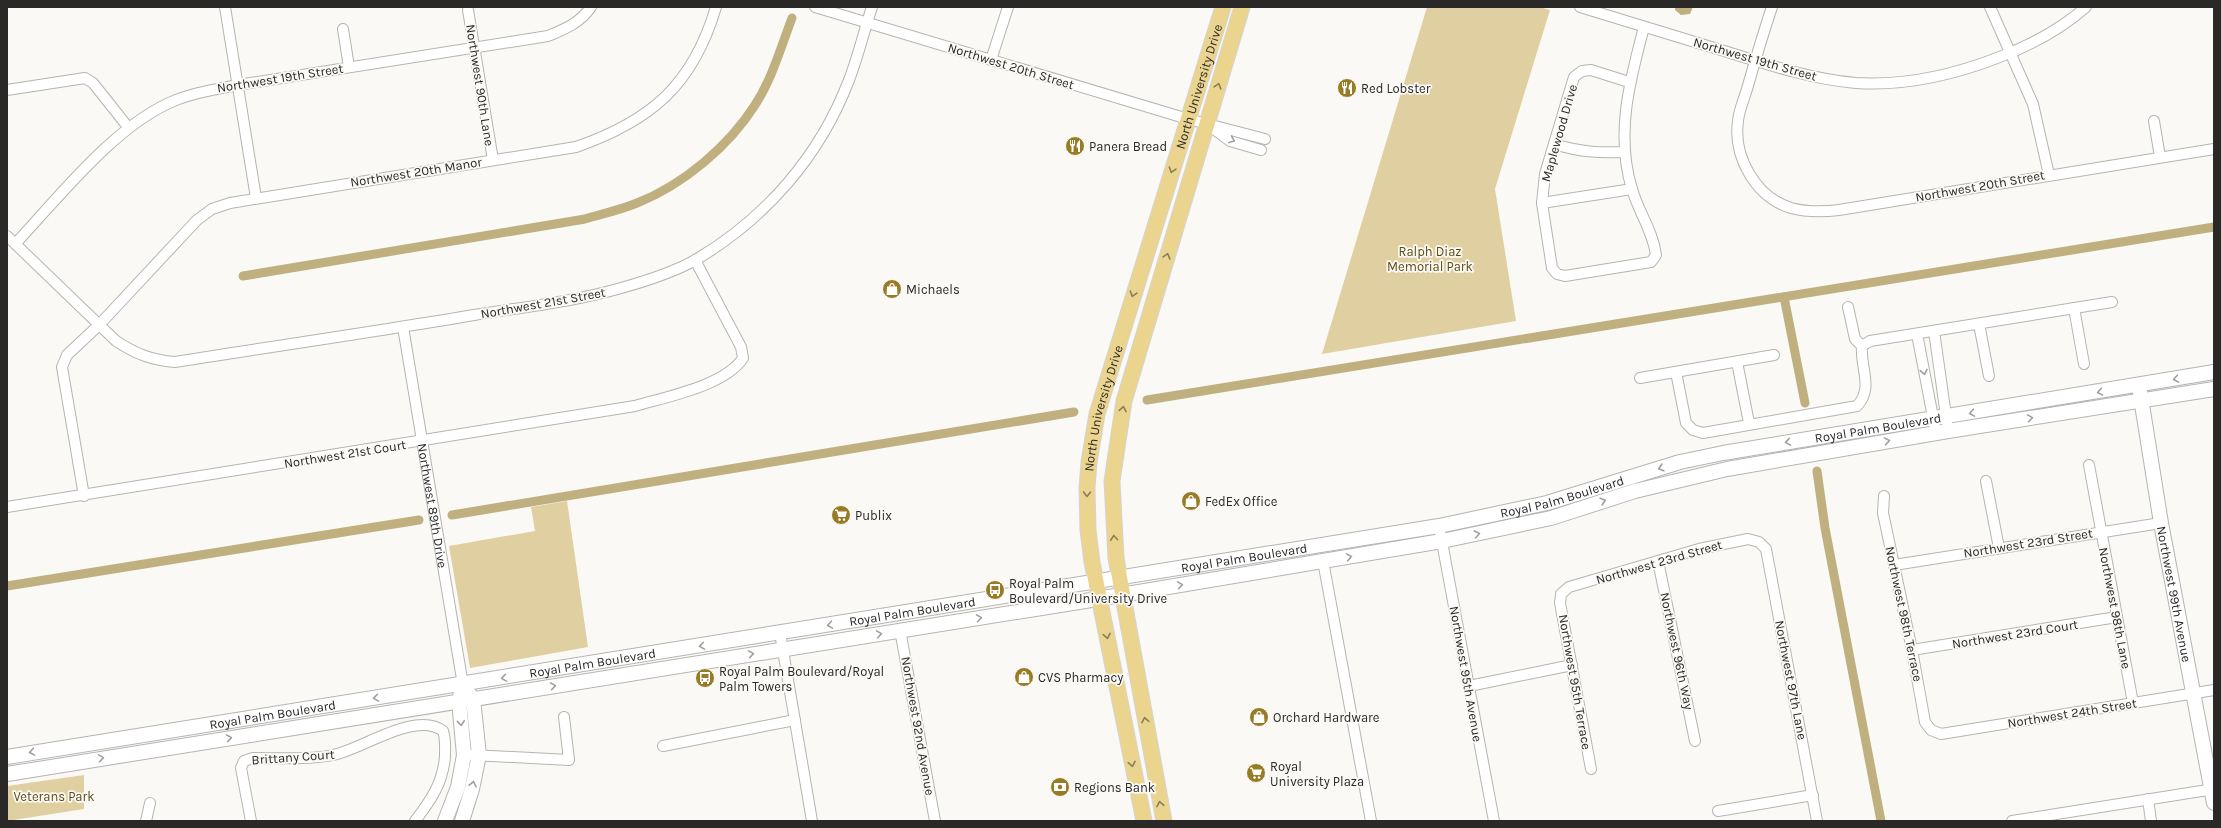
<svg xmlns="http://www.w3.org/2000/svg" width="2221" height="828" font-family="Karla,sans-serif">
	<style>
		.green { fill: #e0cfa0 }
		.water { fill: #c0af7f }
		.lines { fill: none; stroke-linecap: round; stroke-linejoin: round }
		.canal { stroke: #c0af7f; stroke-width: 9 }
		.street-casing { stroke: #b6b4b0; stroke-width: 12 }
		.secondary-casing { stroke: #b6b4b0; stroke-width: 16 }
		.primary-casing { stroke: #d4d4d4; stroke-width: 17 }
		.street { stroke: #fff; stroke-width: 10 }
		.secondary { stroke: #fff; stroke-width: 14 }
		.primary { stroke: #ebd48e; stroke-width: 15 }
		.oneway { stroke: #8a7e5b }
		.oneway2 { stroke: #9f9f9e }
		.labels { text-anchor: middle; dominant-baseline: central; stroke-width: 3.5; stroke-linejoin: round; paint-order: stroke }
		.street-label { font-size: 13px; fill: #2a2928; stroke: #faf9f5 }
		.poi-label { font-size: 13px; fill: #2a2928; stroke: #faf9f5; text-anchor: start }
		.park-label { font-size: 13px; fill: #5e4c13; stroke: #faf9f5 }
	</style>
	<rect width="100%" height="100%" fill="#faf9f5"/>
	<!-- green -->
	<g class="green">
		<path d="M1427,7H1539L1550,10L1495,189L1516,321L1322,354Z"/>
		<path d="M567,501L588,647L470,668L449,546L535,531L531,507Z"/>
		<path d="M84,775V809L7,821V786Z"/>
	</g>
	<!-- water -->
	<path class="water" d="M1675,7H1693L1690,14L1681,15L1675,10Z"/>
	<g class="lines">
		<!-- canal -->
		<g class="canal">
			<path d="M243,276L585,219C602,214 620,210 637,203C683,185 729,146 755,105C772,79 781,47 792,18"/>
			<path d="M1784,297L1805,403"/>
			<path d="M1147,400L2214,227"/>
			<path d="M1817,471L1825,528L1881,821"/>
			<path d="M452,515L1074,412"/>
			<path d="M7,586L419,520"/>
		</g>
		<!-- street casing -->
		<g class="street-casing">
			<g id="street">
				<path d="M225,7L256,198"/>
				<path d="M815,7L1188,119L1265,139"/>
				<path d="M1580,7C1627,21 1674,36 1721,50C1766,64 1810,79 1856,83C1904,86 1953,75 1997,58C2029,46 2060,30 2086,7"/>
				<path d="M1772,7C1763,34 1755,61 1747,89C1744,99 1739,110 1738,121C1733,156 1755,197 1791,208C1806,212 1823,212 1839,210L2214,149"/>
				<path d="M1990,7L2033,104L2049,175"/>
				<path d="M468,10L493,160"/>
				<path d="M343,29L349,67"/>
				<path d="M991,60L1008,7"/>
				<path d="M1629,82L1591,70L1582,71L1574,77L1545,174L1542,203L1552,268L1557,274L1565,276L1651,262L1656,255C1653,231 1638,211 1632,189C1615,134 1630,80 1644,27"/>
				<path d="M7,90L85,78L93,83L128,127"/>
				<path d="M2154,121L2160,157"/>
				<path d="M1211,127L1230,141L1261,150"/>
				<path d="M1554,144C1580,152 1598,153 1624,152"/>
				<path d="M1542,203L1632,189"/>
				<path d="M7,236L116,341C136,354 151,360 175,362C275,346 374,332 474,315C523,307 573,302 621,288C646,281 675,272 697,259C766,218 820,156 849,80C858,57 864,31 872,7"/>
				<path d="M16,243C59,197 117,123 176,100C196,92 217,89 238,85L548,36C565,29 580,23 591,7"/>
				<path d="M2074,308L2084,364"/>
				<path d="M1979,324L1989,376"/>
				<path id="s1" d="M403,327L463,685"/>
				<path d="M1934,331L1947,423"/>
				<path d="M1917,334L1936,433"/>
				<path d="M1862,346L1870,341L2112,302"/>
				<path d="M1737,362L1749,423"/>
				<path d="M1676,372L1686,423L1693,430L1703,433L1857,406C1874,388 1860,368 1862,346L1855,339L1848,307"/>
				<path d="M1640,378L1774,355"/>
				<path d="M2089,465L2133,703"/>
				<path d="M1986,481L1999,548"/>
				<path d="M84,496L62,367L67,355L99,325L197,220L212,209L230,203L576,147C651,121 693,85 716,7"/>
				<path d="M1884,496L1883,513L1912,650L1925,722L1931,730L1941,734L2214,690"/>
				<path d="M7,507L635,406C665,397 725,386 743,358L741,347L695,260"/>
				<path d="M1439,526L1494,821"/>
				<path d="M1323,561L1371,821"/>
				<path d="M1658,561L1695,741"/>
				<path d="M1894,565L2161,523"/>
				<path d="M900,630L935,821"/>
				<path d="M780,633L812,821"/>
				<path d="M1912,650L2117,617"/>
				<path d="M1469,686L1572,665"/>
				<path d="M663,746L795,720"/>
				<path d="M472,755L569,760L564,717"/>
				<path d="M1591,769L1560,603L1561,594L1569,587L1699,549L1748,539L1759,542L1766,549L1817,821"/>
				<path d="M2148,799L2151,821"/>
				<path d="M1718,811L1813,795"/>
				<path d="M146,821L150,803"/>
				<path d="M251,821L241,768L244,761L253,758C277,758 310,760 333,755C361,750 416,710 443,731C446,740 445,747 445,756C443,783 431,800 415,821"/>
				<path d="M2012,821L2214,789"/>
			</g>
		</g>
		<!-- secondary casing -->
		<g class="secondary-casing">
			<g id="secondary">
				<path id="s2" d="M2140,392L2161,523L2214,803"/>
				<path id="s3" d="M7,757L1439,526L1547,503L1680,462L1723,453L2214,372"/>
				<path d="M7,774L1085,601L1442,541L1551,518L1635,491L1727,469L1948,431L2214,389"/>
				<path d="M445,821L458,787L464,755L459,701L461,693"/>
				<path d="M462,821L472,789L479,755L473,699L468,692"/>
			</g>
		</g>
		<!-- primary casing -->
		<g class="primary-casing">
			<g id="primary">
				<path id="s4" d="M1144,821L1092,562L1088,530L1087,488L1089,462L1097,414L1223,7"/>
				<path d="M1164,821L1116,558L1112,481L1124,401L1242,7"/>
			</g>
		</g>
		<!-- street -->
		<use href="#street" class="street"/>
		<!-- secondary -->
		<use href="#secondary" class="secondary"/>
		<!-- primary -->
		<use href="#primary" class="primary"/>
	</g>
	<!-- one-way arrows -->
	<defs><path id="oneway-chevron" d="M-2-3.5L2.5 0L-2 3.5" fill="none" stroke-width="1.6" stroke-linecap="round" stroke-linejoin="round"/></defs>
	<g class="oneway">
		<use href="#oneway-chevron" transform="translate(1218 86) rotate(-73)"/>
		<use href="#oneway-chevron" transform="translate(1172 170) rotate(108)"/>
		<use href="#oneway-chevron" transform="translate(1167 256) rotate(-74)"/>
		<use href="#oneway-chevron" transform="translate(1133 294) rotate(107)"/>
		<use href="#oneway-chevron" transform="translate(1123 409) rotate(-80)"/>
		<use href="#oneway-chevron" transform="translate(1087 494) rotate(91)"/>
		<use href="#oneway-chevron" transform="translate(1114 538) rotate(-95)"/>
		<use href="#oneway-chevron" transform="translate(1107 636) rotate(79)"/>
		<use href="#oneway-chevron" transform="translate(1145 720) rotate(-101)"/>
		<use href="#oneway-chevron" transform="translate(1132 764) rotate(79)"/>
		<use href="#oneway-chevron" transform="translate(1160 804) rotate(-101)"/>
	</g>
	<g class="oneway2">
		<use href="#oneway-chevron" transform="translate(1232 140) rotate(23)"/>
		<use href="#oneway-chevron" transform="translate(1924 372) rotate(79)"/>
		<use href="#oneway-chevron" transform="translate(2176 379) rotate(170)"/>
		<use href="#oneway-chevron" transform="translate(2100 392) rotate(170)"/>
		<use href="#oneway-chevron" transform="translate(1972 413) rotate(170)"/>
		<use href="#oneway-chevron" transform="translate(2030 418) rotate(-9)"/>
		<use href="#oneway-chevron" transform="translate(1887 441) rotate(-10)"/>
		<use href="#oneway-chevron" transform="translate(1788 442) rotate(171)"/>
		<use href="#oneway-chevron" transform="translate(1661 468) rotate(164)"/>
		<use href="#oneway-chevron" transform="translate(1603 501) rotate(-17)"/>
		<use href="#oneway-chevron" transform="translate(1477 534) rotate(-11)"/>
		<use href="#oneway-chevron" transform="translate(1349 557) rotate(-10)"/>
		<use href="#oneway-chevron" transform="translate(1180 585) rotate(-9)"/>
		<use href="#oneway-chevron" transform="translate(979 618) rotate(-9)"/>
		<use href="#oneway-chevron" transform="translate(830 625) rotate(170)"/>
		<use href="#oneway-chevron" transform="translate(879 634) rotate(-9)"/>
		<use href="#oneway-chevron" transform="translate(702 646) rotate(171)"/>
		<use href="#oneway-chevron" transform="translate(751 654) rotate(-9)"/>
		<use href="#oneway-chevron" transform="translate(504 678) rotate(171)"/>
		<use href="#oneway-chevron" transform="translate(553 686) rotate(-9)"/>
		<use href="#oneway-chevron" transform="translate(376 698) rotate(171)"/>
		<use href="#oneway-chevron" transform="translate(461 723) rotate(84)"/>
		<use href="#oneway-chevron" transform="translate(229 738) rotate(-9)"/>
		<use href="#oneway-chevron" transform="translate(32 752) rotate(170)"/>
		<use href="#oneway-chevron" transform="translate(101 758) rotate(-9)"/>
		<use href="#oneway-chevron" transform="translate(473 784) rotate(-78)"/>
	</g>
	<!-- icons -->
	<defs>
		<g id="restaurant-disc" transform="scale(1)"><circle r="9.5" fill="#987c25" stroke="#faf9f5"/><path d="M-5-6h1v4h1v-4h1v4h1v-4h1v5L-1.5 .5V6h-2V.5L-5-1ZM5-6V6H3V1.5H1.5Q1.5-4 5-6Z" fill="#fff"/></g>
		<g id="shop-disc" transform="scale(1)"><circle r="9.5" fill="#987c25" stroke="#faf9f5"/><path d="M-5-2.5h2.3a2.7 3.5 0 0 1 5.4 0H5L5.5 6h-11ZM-1.5-2.5h3a1.5 2.3 0 0 0-3 0Z" fill="#fff"/></g>
		<g id="supermarket-disc" transform="scale(1)"><circle r="9.5" fill="#987c25" stroke="#faf9f5"/><path d="M-6-5.5h2.5l.6 2H6L4.5 2H-2.5L-4.4-4H-6ZM-1.5 3.2a1.3 1.3 0 1 0 .1 0ZM3 3.2a1.3 1.3 0 1 0 .1 0Z" fill="#fff"/></g>
		<g id="bus-disc" transform="scale(1)"><circle r="9.5" fill="#987c25" stroke="#faf9f5"/><path d="M-5-6H5V4H4V6H2V4H-2V6H-4V4H-5ZM-3.5-4V0h7V-4ZM-3.5 1.2v1.5H-2V1.2ZM2 1.2v1.5H3.5V1.2Z" fill="#fff"/></g>
		<g id="bank-disc" transform="scale(1)"><circle r="9.5" fill="#987c25" stroke="#faf9f5"/><path d="M-6-4H6V4H-6ZM0-2.3a2.3 2.3 0 1 0 0 4.6a2.3 2.3 0 1 0 0-4.6Z" fill="#fff"/></g>
	</defs>
	<g fill-rule="evenodd">
		<use href="#restaurant-disc" x="1347" y="88"/>
		<use href="#restaurant-disc" x="1075" y="146"/>
		<use href="#shop-disc" x="892" y="289"/>
		<use href="#shop-disc" x="1191" y="501"/>
		<use href="#supermarket-disc" x="841" y="515"/>
		<use href="#bus-disc" x="995" y="590"/>
		<use href="#shop-disc" x="1024" y="677"/>
		<use href="#bus-disc" x="705" y="678"/>
		<use href="#shop-disc" x="1259" y="717"/>
		<use href="#supermarket-disc" x="1256" y="773"/>
		<use href="#bank-disc" x="1060" y="787"/>
	</g>
	<g class="labels">
		<!-- street labels -->
		<g class="street-label">
			<text transform="translate(1755 59) rotate(16)">Northwest 19th Street</text>
			<text transform="translate(1011 66) rotate(17)">Northwest 20th Street</text>
			<text transform="translate(280 78) rotate(-9)">Northwest 19th Street</text>
			<text transform="translate(480 85) rotate(81)">Northwest 90th Lane</text>
			<text stroke="none"><textPath href="#s4" startOffset="756">North University Drive</textPath></text>
			<text transform="translate(1559 133) rotate(-74)">Maplewood Drive</text>
			<text transform="translate(416 172) rotate(-9)">Northwest 20th Manor</text>
			<text transform="translate(1980 186) rotate(-10)">Northwest 20th Street</text>
			<text transform="translate(543 303) rotate(-10)">Northwest 21st Street</text>
			<text stroke="none"><textPath href="#s4" startOffset="420">North University Drive</textPath></text>
			<text stroke="none"><textPath href="#s3" startOffset="1901">Royal Palm Boulevard</textPath></text>
			<text transform="translate(345 454) rotate(-9)">Northwest 21st Court</text>
			<text stroke="none"><textPath href="#s3" startOffset="1577">Royal Palm Boulevard</textPath></text>
			<text stroke="none"><textPath href="#s1" startOffset="181">Northwest 89th Drive</textPath></text>
			<text transform="translate(2028 543) rotate(-9)">Northwest 23rd Street</text>
			<text stroke="none"><textPath href="#s3" startOffset="1253">Royal Palm Boulevard</textPath></text>
			<text transform="translate(1659 562) rotate(-16)">Northwest 23rd Street</text>
			<text stroke="none"><textPath href="#s2" startOffset="205">Northwest 99th Avenue</textPath></text>
			<text transform="translate(2115 608) rotate(79)">Northwest 98th Lane</text>
			<text stroke="none"><textPath href="#s3" startOffset="917">Royal Palm Boulevard</textPath></text>
			<text transform="translate(1904 614) rotate(78)">Northwest 98th Terrace</text>
			<text transform="translate(2015 634) rotate(-9)">Northwest 23rd Court</text>
			<text transform="translate(1677 651) rotate(78)">Northwest 96th Way</text>
			<text stroke="none"><textPath href="#s3" startOffset="593">Royal Palm Boulevard</textPath></text>
			<text transform="translate(1466 674) rotate(80)">Northwest 95th Avenue</text>
			<text transform="translate(1791 680) rotate(79)">Northwest 97th Lane</text>
			<text transform="translate(1575 682) rotate(80)">Northwest 95th Terrace</text>
			<text transform="translate(2072 713) rotate(-9)">Northwest 24th Street</text>
			<text stroke="none"><textPath href="#s3" startOffset="269">Royal Palm Boulevard</textPath></text>
			<text transform="translate(918 726) rotate(80)">Northwest 92nd Avenue</text>
			<text transform="translate(293 757) rotate(-4)">Brittany Court</text>
		</g>
		<!-- poi labels -->
		<g class="poi-label">
			<text x="1361" y="88">Red Lobster</text>
			<text x="1089" y="146">Panera Bread</text>
			<text x="906" y="289">Michaels</text>
			<text x="1205" y="501">FedEx Office</text>
			<text x="855" y="515">Publix</text>
			<text x="1009" y="583">Royal Palm<tspan x="1009" dy="15">Boulevard/University Drive</tspan></text>
			<text x="719" y="671">Royal Palm Boulevard/Royal<tspan x="719" dy="15">Palm Towers</tspan></text>
			<text x="1038" y="677">CVS Pharmacy</text>
			<text x="1273" y="717">Orchard Hardware</text>
			<text x="1270" y="766">Royal<tspan x="1270" dy="15">University Plaza</tspan></text>
			<text x="1074" y="787">Regions Bank</text>
		</g>
		<!-- park labels -->
		<g class="park-label">
			<text x="1430" y="251">Ralph Diaz<tspan x="1430" dy="15">Memorial Park</tspan></text>
			<text x="54" y="796">Veterans Park</text>
		</g>
	</g>
	<!-- border -->
	<rect width="2221" height="828" fill="none" stroke="#2a2928" stroke-width="16"/>
</svg>
